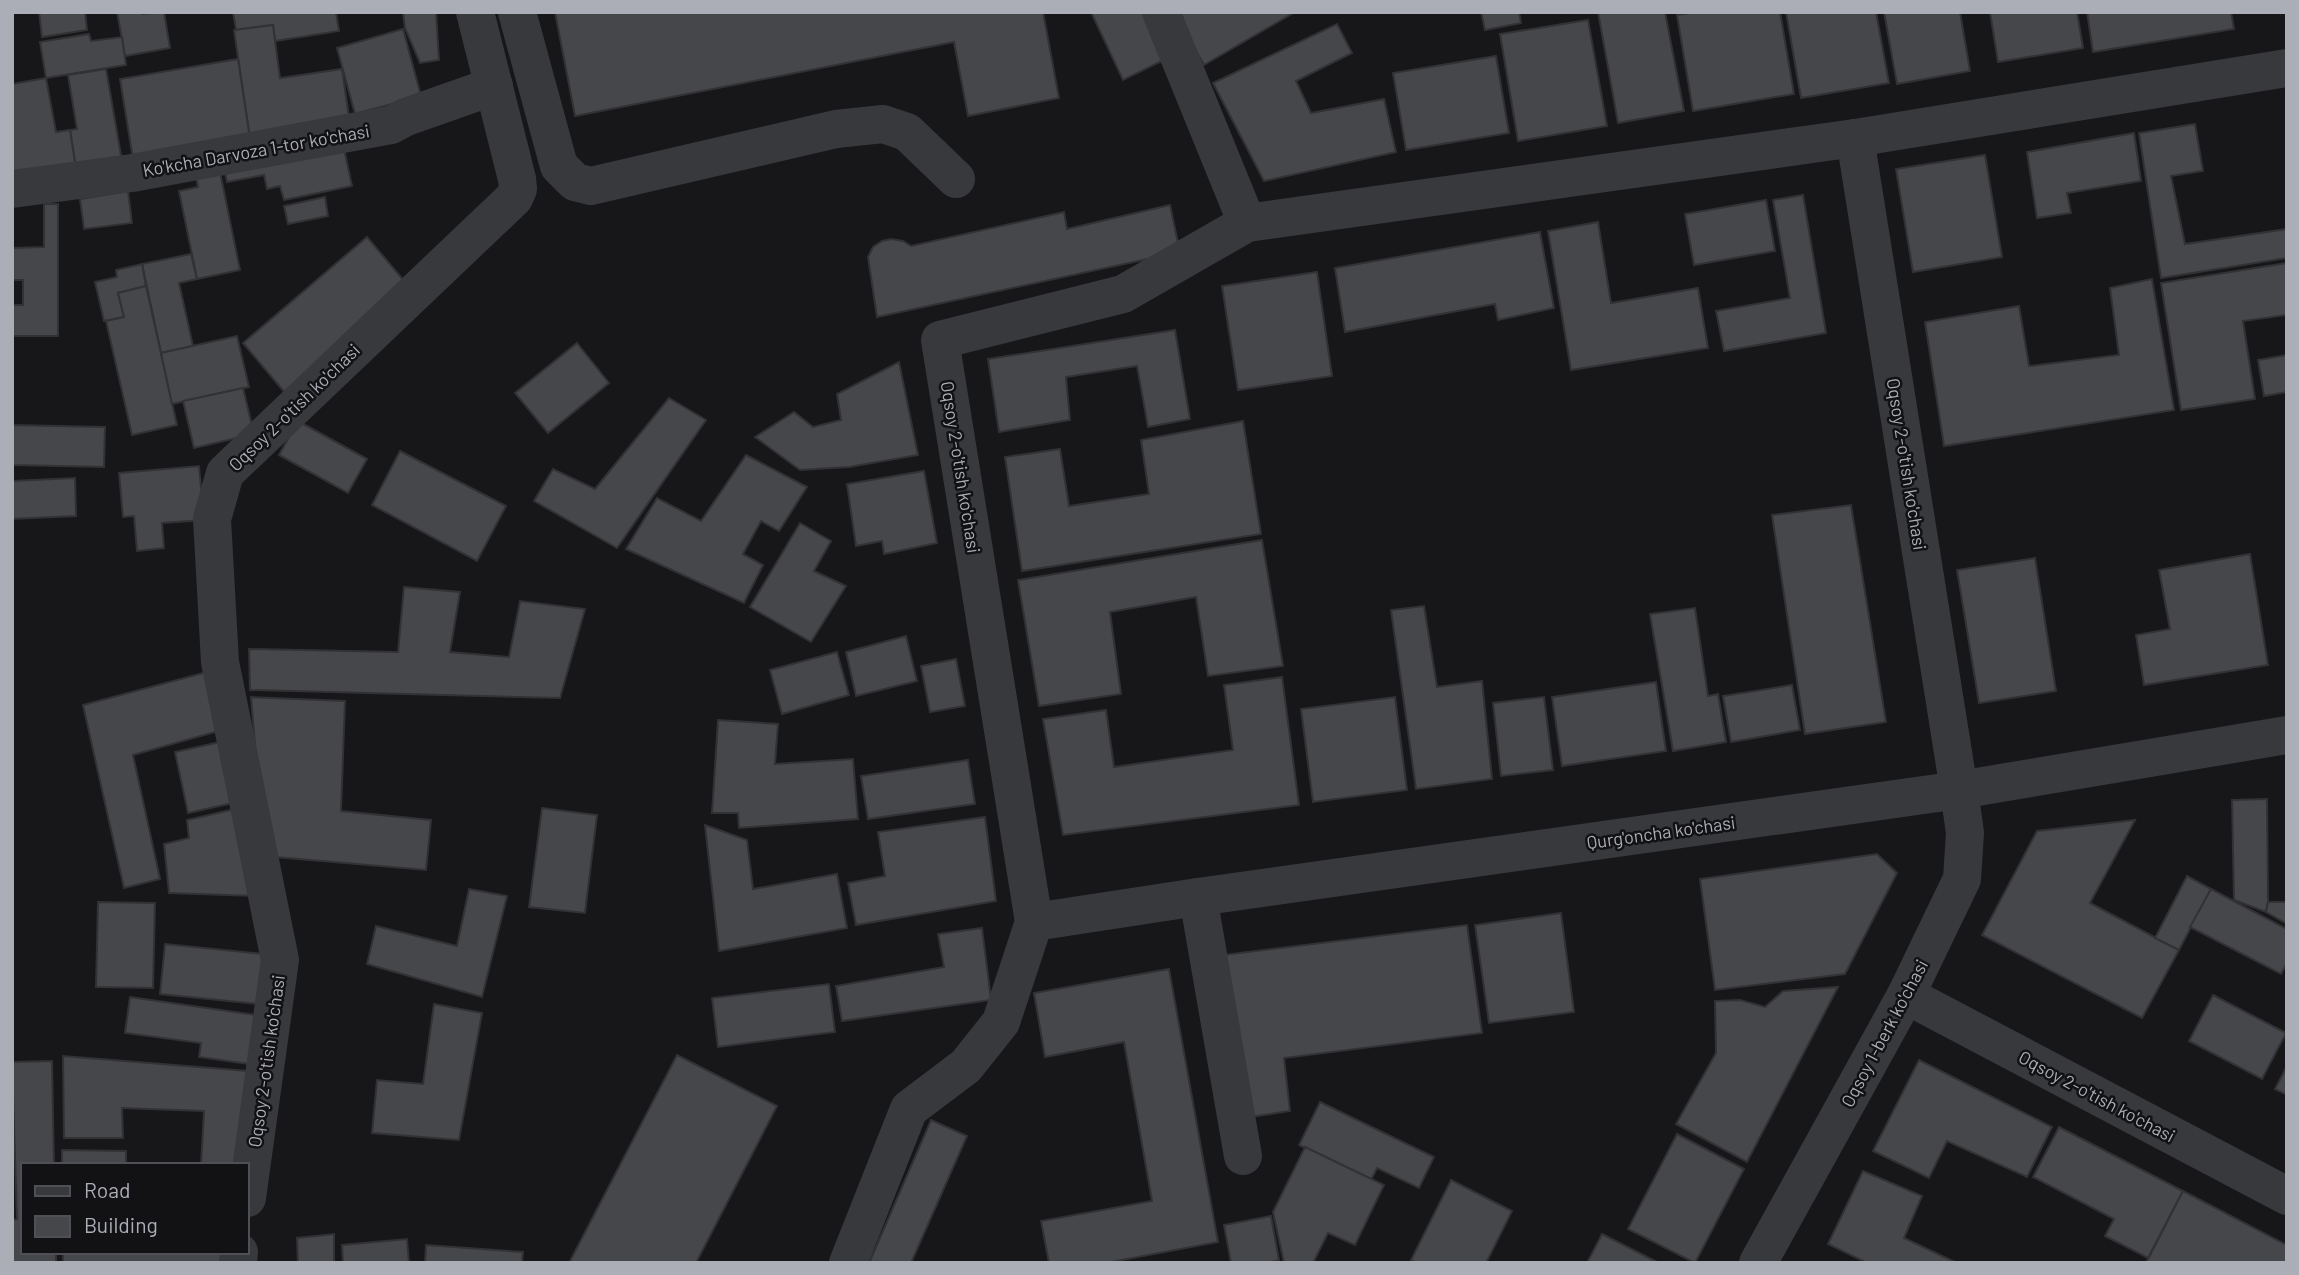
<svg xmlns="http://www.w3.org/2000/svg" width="2299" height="1275" font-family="Barlow,sans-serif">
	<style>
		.building { fill: #46474b; stroke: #323134; stroke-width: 2 }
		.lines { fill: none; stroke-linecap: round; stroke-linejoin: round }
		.minor { stroke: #38393d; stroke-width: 38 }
		.labels { text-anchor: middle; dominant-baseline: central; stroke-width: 5; stroke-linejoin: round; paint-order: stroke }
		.street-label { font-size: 18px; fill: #abadb7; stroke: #121214 }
	</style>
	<rect width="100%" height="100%" fill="#171719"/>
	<!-- building -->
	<g class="building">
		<path d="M39,12H85L87,30L42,37Z"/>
		<path d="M117,12H143V14L164,12L170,48L125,56Z"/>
		<path d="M233,12H336L339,31L275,41L273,25L236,30Z"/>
		<path d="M403,12H436L439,60L420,63L405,28Z"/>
		<path d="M555,12H1043L1059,98L968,116L954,42L575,116Z"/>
		<path d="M1091,12H1148L1170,57L1123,80Z"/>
		<path d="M1174,12H1295L1204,65Z"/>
		<path d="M1481,12H1519L1521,23L1485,30Z"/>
		<path d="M1598,12H1665L1684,111L1618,123Z"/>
		<path d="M1697,12H1780L1794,94L1693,111L1677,15Z"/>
		<path d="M1786,12H1876L1889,83L1801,98Z"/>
		<path d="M1884,12H1960L1970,71L1897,84Z"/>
		<path d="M1990,12H2077L2083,48L1998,62Z"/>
		<path d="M2087,12H2231L2234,29L2093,52Z"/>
		<path d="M1588,20L1607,126L1518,141L1500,34Z"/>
		<path d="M1337,24L1352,53L1296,81L1311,113L1384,99L1396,152L1264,181L1213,83Z"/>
		<path d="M273,25L280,78L342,69L350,124L250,139L234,30Z"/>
		<path d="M403,29L421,96L355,114L337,48Z"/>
		<path d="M89,34L91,41L122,37L126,65L46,78L40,42Z"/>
		<path d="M1496,56L1509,133L1406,150L1393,73Z"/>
		<path d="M238,59L250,139L133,159L120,79Z"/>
		<path d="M106,69L122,161L76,169L70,130L77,129L68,75Z"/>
		<path d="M46,78L56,132L70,130L76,169L12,180V84Z"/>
		<path d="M2195,124L2203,171L2171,176L2185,244L2287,229V258L2161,278L2139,133Z"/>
		<path d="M2134,133L2141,181L2067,193L2071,213L2037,218L2027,152Z"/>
		<path d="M343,144L352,186L284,200L280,186L267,189L264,175L227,182L224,167Z"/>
		<path d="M1985,155L2002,257L1913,272L1896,169Z"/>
		<path d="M220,172L240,270L197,279L179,191L198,187L196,177Z"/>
		<path d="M128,191L132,223L84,229L80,199Z"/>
		<path d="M1803,195L1826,333L1724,351L1716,311L1790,298L1773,200Z"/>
		<path d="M325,197L328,216L288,224L284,206Z"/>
		<path d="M1766,200L1775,251L1694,265L1685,214Z"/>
		<path d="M44,204H58V336H12V305H23V280H12V248L44,247Z"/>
		<path d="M1170,205L1180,252L877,317L868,257L873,247L882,241L891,239L903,241L911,246L1064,212L1067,229Z"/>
		<path d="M1598,222L1611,303L1698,288L1708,348L1571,370L1548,231Z"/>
		<path d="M1540,232L1554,308L1498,320L1495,304L1345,332L1335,268Z"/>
		<path d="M367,237L411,289L286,394L243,343Z"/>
		<path d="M191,254L197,279L179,283L193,346L161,353L142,264Z"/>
		<path d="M2287,263V315L2243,321L2255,399L2181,410L2161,283Z"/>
		<path d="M142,264L146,286L118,293L124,317L104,321L95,282L117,277L116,270Z"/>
		<path d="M1317,272L1332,376L1238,390L1222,286Z"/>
		<path d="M2152,279L2174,410L1944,446L1925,322L2019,306L2029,366L2119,355L2110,288Z"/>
		<path d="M146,286L177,425L132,435L106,321L124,317L118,293Z"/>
		<path d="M1175,330L1190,419L1148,427L1137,366L1066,377L1070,420L999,432L988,359Z"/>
		<path d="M237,336L249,387L172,404L161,353Z"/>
		<path d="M577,343L609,383L548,433L515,393Z"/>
		<path d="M2287,355V392L2264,396L2258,360Z"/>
		<path d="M899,362L918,455L849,467L800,470L755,437L794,412L813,427L841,420L837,394Z"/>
		<path d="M243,388L254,434L194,448L183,401Z"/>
		<path d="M669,398L706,420L617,548L534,501L553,469L595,489Z"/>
		<path d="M298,421L367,459L348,493L279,455Z"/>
		<path d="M1243,421L1261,534L1022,571L1005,457L1060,449L1069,506L1149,494L1141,440Z"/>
		<path d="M12,425L105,427L104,467L12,465Z"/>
		<path d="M400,451L506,506L477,561L372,505Z"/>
		<path d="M746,455L807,487L779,531L761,521L743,554L763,565L744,603L626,549L657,498L701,521Z"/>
		<path d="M199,466L204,520L162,523L164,548L137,551L134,516L123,517L119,473Z"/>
		<path d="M924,471L937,543L884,554L882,541L856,546L847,484Z"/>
		<path d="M75,478L76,516L12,519V481Z"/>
		<path d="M1851,505L1886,722L1805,734L1772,515Z"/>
		<path d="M800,523L831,541L814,571L846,586L811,642L750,607Z"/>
		<path d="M1262,540L1283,666L1208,676L1196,597L1110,612L1121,694L1039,706L1018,580Z"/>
		<path d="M2250,554L2268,665L2144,685L2136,635L2170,629L2159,570Z"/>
		<path d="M2035,558L2056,691L1979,703L1957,570Z"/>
		<path d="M404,587L460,592L450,652L509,657L520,601L585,609L560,698L250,690L249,649L398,652Z"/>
		<path d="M1424,606L1437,687L1482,681L1492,779L1416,789L1391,610Z"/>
		<path d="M1695,608L1708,696L1718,694L1726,742L1673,751L1650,614Z"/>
		<path d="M906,636L917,681L856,696L846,652Z"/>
		<path d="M837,652L849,695L782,714L770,670Z"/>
		<path d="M956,659L965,706L930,712L921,666Z"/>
		<path d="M207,672L222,730L133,755L160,879L124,888L83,705Z"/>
		<path d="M1282,677L1299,805L1063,835L1043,719L1106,710L1114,767L1233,750L1224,685Z"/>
		<path d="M1656,682L1666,751L1562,766L1552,697Z"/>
		<path d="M1792,685L1800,730L1731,742L1723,696Z"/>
		<path d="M251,697L345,701L341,811L431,820L426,870L264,856Z"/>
		<path d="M1395,697L1407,790L1313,802L1301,709Z"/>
		<path d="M1544,697L1553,770L1501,776L1493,703Z"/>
		<path d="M718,720L778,724L775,764L853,759L858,819L739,828L738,813H712Z"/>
		<path d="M220,742L233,803L188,813L175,752Z"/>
		<path d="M968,760L975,804L868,819L861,776Z"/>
		<path d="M2267,799L2268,902L2266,912L2234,900L2232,800Z"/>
		<path d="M542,808L597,815L585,913L529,907Z"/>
		<path d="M235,809L256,896L169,893L164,844L189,838L187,820Z"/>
		<path d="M985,817L996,901L856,925L848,883L885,876L878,832Z"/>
		<path d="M2135,820L2090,903L2179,950L2142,1018L1982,935L2037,831Z"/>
		<path d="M705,825L747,840L753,889L837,874L847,928L719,951Z"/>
		<path d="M1877,854L1897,873L1845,974L1715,990L1700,879Z"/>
		<path d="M2187,876L2211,889L2179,950L2155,938Z"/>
		<path d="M469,889L507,896L482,997L367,964L376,926L457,946Z"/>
		<path d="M2211,889L2287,929V963L2281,974L2190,927Z"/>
		<path d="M98,902L155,903L153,988L96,987Z"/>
		<path d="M2268,902H2287V924L2266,912Z"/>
		<path d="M1561,913L1574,1012L1489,1023L1475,925Z"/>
		<path d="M1467,925L1482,1033L1284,1058L1290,1111L1244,1118L1223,955Z"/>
		<path d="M982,928L991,1000L842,1021L836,986L944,967L938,934Z"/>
		<path d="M165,944L263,954L258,1004L160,994Z"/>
		<path d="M1169,969L1218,1242L1106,1263H1049L1041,1221L1152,1201L1124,1042L1045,1057L1034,993Z"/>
		<path d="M829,984L835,1032L718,1047L712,998Z"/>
		<path d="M1838,987L1747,1162L1676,1124L1716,1053L1715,1001L1740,1000L1765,1007L1783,991Z"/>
		<path d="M2213,995L2286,1033L2262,1079L2189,1041Z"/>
		<path d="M130,997L256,1015L249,1064L199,1057L201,1043L125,1033Z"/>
		<path d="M434,1004L482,1013L459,1140L372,1133L377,1080L423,1084Z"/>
		<path d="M677,1055L777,1106L696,1263H569Z"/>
		<path d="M63,1056L248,1071L238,1165H201L204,1111L122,1108L123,1138H64Z"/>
		<path d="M1919,1060L2052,1127L2027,1177L1947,1141L1929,1178L1873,1151Z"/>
		<path d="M52,1061L54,1165H23V1252H56V1263H12V1220L17,1219L12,1062Z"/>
		<path d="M2287,1066V1095L2275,1089Z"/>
		<path d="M1320,1102L1434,1157L1419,1188L1377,1168L1371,1180L1299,1145Z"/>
		<path d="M931,1120L967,1136L911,1263H869Z"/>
		<path d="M2059,1127L2183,1191L2148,1258L2105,1236L2114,1219L2033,1177Z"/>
		<path d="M1677,1134L1744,1169L1695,1263L1628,1229Z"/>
		<path d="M1305,1147L1384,1185L1355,1245L1328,1233L1313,1263H1284L1273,1212Z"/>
		<path d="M62,1150L126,1151V1165H62Z"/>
		<path d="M1863,1171L1922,1196L1904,1238L1957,1263H1867L1828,1244Z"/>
		<path d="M1451,1180L1512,1211L1486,1263H1416L1411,1260Z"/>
		<path d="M2183,1191L2287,1245V1263H2146Z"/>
		<path d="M1271,1216L1279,1260L1267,1263H1231L1224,1225Z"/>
		<path d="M334,1234V1263H298L297,1238Z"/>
		<path d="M1602,1234L1659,1263H1587Z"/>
		<path d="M407,1239L409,1263H343L342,1245Z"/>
		<path d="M426,1245L523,1252L522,1263H425Z"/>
		<rect x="63" y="1252" width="164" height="11"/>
	</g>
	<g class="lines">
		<!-- minor -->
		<g class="minor">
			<path d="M517,12L559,166L575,182L591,186L836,129L883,124L907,132L956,179"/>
			<path d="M1161,12L1247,223"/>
			<path d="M12,189L132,173L391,125L406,117L494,86"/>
			<path d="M1198,897L1243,1156"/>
			<path d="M1034,922L1198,897L1959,790L2287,735"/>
			<path d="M1906,995L2287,1196"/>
			<path d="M247,1198L280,960L220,662L212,519L225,473L514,198L518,189L517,179L475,12"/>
			<path d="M238,1263L239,1252"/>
			<path d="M848,1263L909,1109L966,1066L1001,1022L1034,922L940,340L1123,294L1247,223L1855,138L2287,68"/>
			<path d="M1758,1263L1906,995L1962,879L1965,833L1959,790L1855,138"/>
		</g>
	</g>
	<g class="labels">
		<!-- street labels -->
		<g class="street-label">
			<text transform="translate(256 150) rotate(-10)">Ko'kcha Darvoza 1-tor ko'chasi</text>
			<text transform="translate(294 407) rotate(-44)">Oqsoy 2-o'tish ko'chasi</text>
			<text transform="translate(1907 464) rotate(81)">Oqsoy 2-o'tish ko'chasi</text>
			<text transform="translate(961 467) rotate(81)">Oqsoy 2-o'tish ko'chasi</text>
			<text transform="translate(1661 832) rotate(-8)">Qurg'oncha ko'chasi</text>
			<text transform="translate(1884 1033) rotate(-62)">Oqsoy 1-berk ko'chasi</text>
			<text transform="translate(266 1061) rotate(-82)">Oqsoy 2-o'tish ko'chasi</text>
			<text transform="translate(2097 1096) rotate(28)">Oqsoy 2-o'tish ko'chasi</text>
		</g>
	</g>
	<!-- border -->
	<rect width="2299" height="1275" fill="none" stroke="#abadb7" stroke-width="28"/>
	<!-- legend -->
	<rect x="21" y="1163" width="228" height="91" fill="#121214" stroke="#4f5055" stroke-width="2"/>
	<rect x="35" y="1186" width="35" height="10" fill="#38393d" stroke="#4f5055" stroke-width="2"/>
	<text x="84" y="1198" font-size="21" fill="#abadb7">Road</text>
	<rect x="35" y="1216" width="35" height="21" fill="#46474b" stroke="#4f5055" stroke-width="2"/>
	<text x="84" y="1233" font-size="21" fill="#abadb7">Building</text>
</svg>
